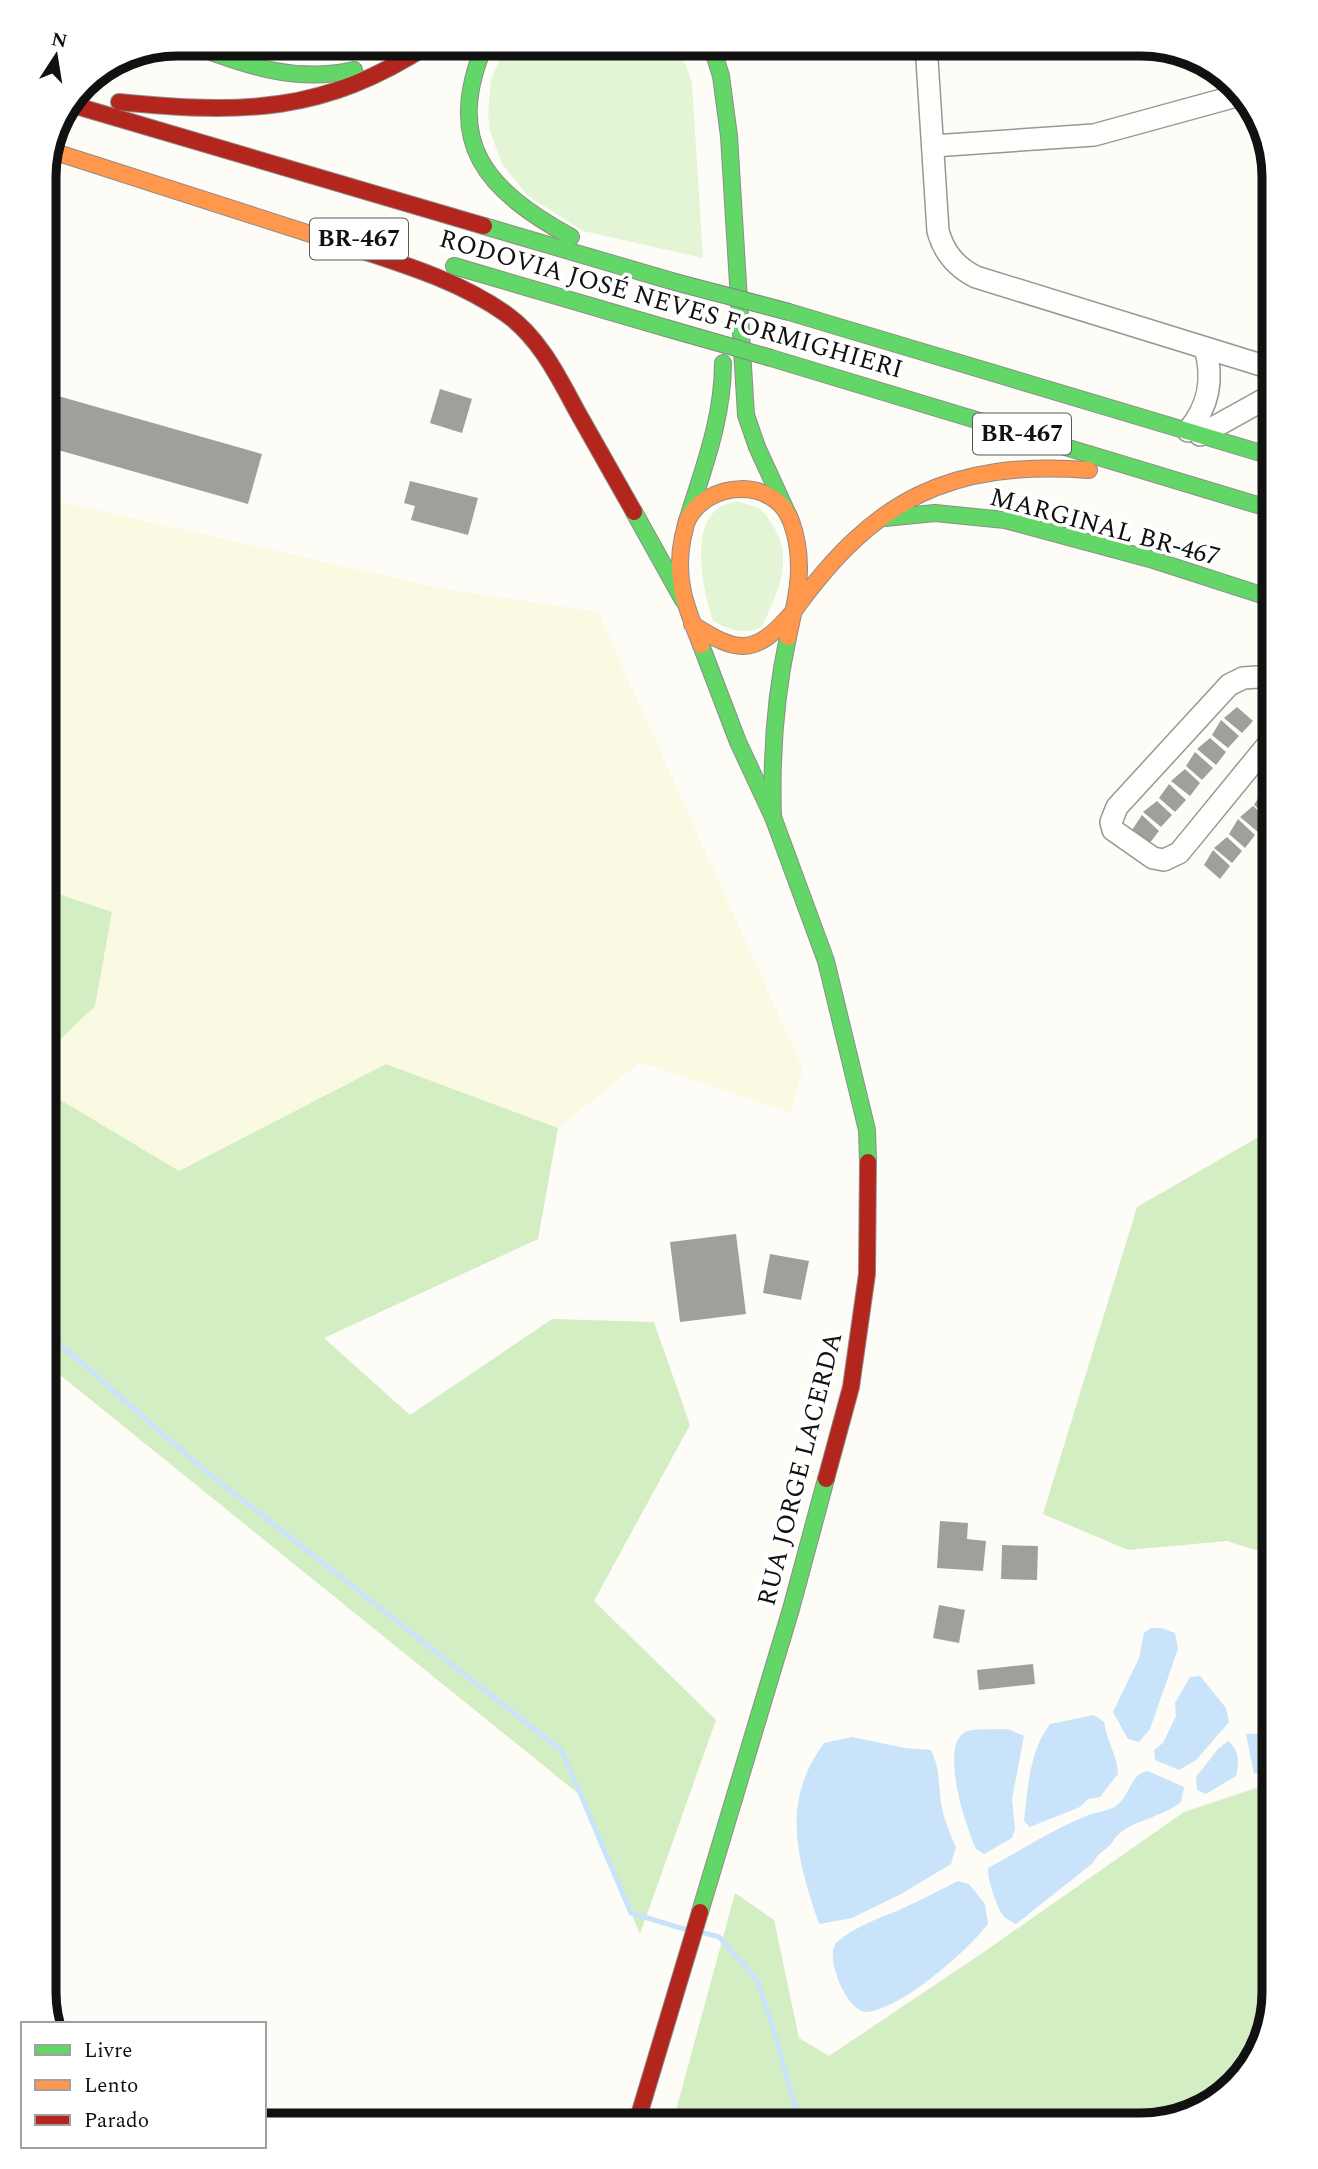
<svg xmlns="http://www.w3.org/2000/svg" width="1318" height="2169" font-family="Spectral,serif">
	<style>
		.farmland { fill: #fafae2 }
		.green { fill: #e4f5d5 }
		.forest { fill: #d3eec2 }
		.water { fill: #c9e4fa }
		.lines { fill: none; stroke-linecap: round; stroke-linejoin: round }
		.stream { stroke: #c9e4fa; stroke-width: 5 }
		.building { fill: #a19f9c }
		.street-casing { stroke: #979795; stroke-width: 24 }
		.fast-casing { stroke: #8e8d8b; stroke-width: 18 }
		.slow-casing { stroke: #8e8d8b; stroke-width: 18 }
		.jam-casing { stroke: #8e8d8b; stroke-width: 18 }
		.street { stroke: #fffffe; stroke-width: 21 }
		.fast { stroke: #63d668; stroke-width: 16 }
		.slow { stroke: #ff974d; stroke-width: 16 }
		.jam { stroke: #b3261e; stroke-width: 16 }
		.fast-bridge-casing { stroke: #858482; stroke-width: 18; stroke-linecap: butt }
		.fast-bridge { stroke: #63d668; stroke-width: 16 }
		.labels { text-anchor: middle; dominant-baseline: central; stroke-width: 7; stroke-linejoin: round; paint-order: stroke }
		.shield { fill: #fff; stroke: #585858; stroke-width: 2 }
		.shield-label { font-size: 24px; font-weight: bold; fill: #111 }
		.street-label { font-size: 26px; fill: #111; stroke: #fff }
		.rim { fill: none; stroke: #111; stroke-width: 9 }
	</style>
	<rect width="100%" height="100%" fill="#fdfcf7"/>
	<!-- farmland -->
	<path class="farmland" d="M44,498L439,588L598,612L803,1069L790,1113L640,1062L558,1128L386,1064L179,1171L44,1090V1055L95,1006L112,912L44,889Z"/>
	<!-- green -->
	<g class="green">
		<path d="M507,44H673L686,66L692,82L703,258L583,231L528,196L502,164L490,131L488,113L491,79Z"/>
		<path d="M737,501C744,504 752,505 758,508C765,512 771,522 775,529C794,563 776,595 762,627C743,635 730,630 713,621C704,593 691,538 713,513C719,505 729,504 737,501Z"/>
	</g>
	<!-- forest -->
	<g class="forest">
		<path d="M44,889L112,912L95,1006L44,1055Z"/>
		<path d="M386,1064L558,1128L538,1239L324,1338L410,1415L552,1319L654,1322L690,1425L594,1601L716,1720L640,1934L580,1795L44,1362V1090L179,1171Z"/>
		<path d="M1274,1128V1556L1227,1541L1128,1550L1043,1514L1137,1207Z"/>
		<path d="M1274,1782V1993L1252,2066L1201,2111L1141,2125H672L735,1893L774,1920L799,2038L829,2056L981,1954L1184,1812Z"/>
	</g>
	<!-- water -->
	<g class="water">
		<path d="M1151,1628H1162L1175,1633L1178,1649L1150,1729L1139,1742L1128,1739L1113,1712L1139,1658L1144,1633Z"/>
		<path d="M1200,1676L1226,1708L1229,1722L1196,1760L1179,1770L1155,1760L1154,1750L1163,1743L1176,1716L1175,1703L1190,1677Z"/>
		<path d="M1094,1715L1104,1722C1107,1741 1117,1755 1118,1774L1100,1797L1088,1799L1080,1807L1030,1827L1024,1821C1028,1787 1029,1752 1050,1724Z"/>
		<path d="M1008,1729L1024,1736L1012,1799L1015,1829L1012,1838L984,1854L976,1849C966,1827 939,1747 965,1732C972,1728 998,1730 1008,1729Z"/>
		<path d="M1274,1733V1768L1254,1774L1246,1734Z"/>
		<path d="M852,1737L905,1748L931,1750C939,1767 938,1776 940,1793C941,1812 948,1830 956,1847L951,1864L901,1894L852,1918L819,1924C797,1859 780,1803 824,1743Z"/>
		<path d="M1228,1741C1240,1751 1239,1762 1236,1776L1206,1794L1197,1790L1196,1777L1218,1749Z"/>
		<path d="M1148,1771L1184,1787L1181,1802C1162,1817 1132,1821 1118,1835C1115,1837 1114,1841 1111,1844C1104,1852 1099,1851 1093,1863L1016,1924C1011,1921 1005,1919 1002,1914C996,1904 987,1878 988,1868C1021,1850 1055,1828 1091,1814C1098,1812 1105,1811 1112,1808C1130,1801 1128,1774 1148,1771Z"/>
		<path d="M958,1881L969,1884L985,1904L988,1924C966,1952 903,2008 867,2012C847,2013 823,1955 837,1942C854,1927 879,1918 899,1910C919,1901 938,1891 958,1881Z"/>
	</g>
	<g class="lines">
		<!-- stream -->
		<g class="stream">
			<path d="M44,1330L202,1468L562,1751L631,1913L684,1929"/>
			<path d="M704,1933L719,1937L757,1980L775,2034L800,2125"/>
		</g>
	</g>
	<!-- building -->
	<g class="building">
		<path d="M440,389L472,399L462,433L430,423Z"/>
		<path d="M44,392L262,454L248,504L44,446Z"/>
		<path d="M410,481L478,498L468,535L411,520L415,506L404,503Z"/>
		<path d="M1237,707L1253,721L1242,733L1224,718Z"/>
		<path d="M1221,720L1239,736L1228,748L1212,735Z"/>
		<path d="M1210,738L1226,752L1216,765L1197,749Z"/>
		<path d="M1195,752L1213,768L1202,780L1186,766Z"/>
		<path d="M1185,769L1200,783L1190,796L1171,781Z"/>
		<path d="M1169,784L1186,800L1175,812L1159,798Z"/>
		<path d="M1263,790L1274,800V813L1270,818L1254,805Z"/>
		<path d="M1157,801L1172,815L1161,827L1143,812Z"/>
		<path d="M1253,806L1269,820L1258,832L1240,817Z"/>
		<path d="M1142,815L1159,831L1149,844L1132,830Z"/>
		<path d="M1238,819L1255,835L1245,848L1229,834Z"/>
		<path d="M1227,837L1242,851L1232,863L1214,848Z"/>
		<path d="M1213,850L1230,866L1220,879L1204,865Z"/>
		<path d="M736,1234L746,1314L680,1322L670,1242Z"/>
		<path d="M770,1254L809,1261L801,1300L763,1293Z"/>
		<path d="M940,1521L968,1523L967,1539L986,1541L983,1571L937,1568Z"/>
		<path d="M1002,1545L1038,1546L1037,1580L1001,1579Z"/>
		<path d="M939,1605L965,1610L959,1643L933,1638Z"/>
		<path d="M1033,1664L1035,1684L979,1690L977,1670Z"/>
	</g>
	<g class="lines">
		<!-- street casing -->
		<g class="street-casing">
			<g id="street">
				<path d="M926,44L938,231C944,253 956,267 976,277L1274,369"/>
				<path d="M933,146L1094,135L1240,95"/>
				<path d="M1188,431C1209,406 1214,379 1205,348"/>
				<path d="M1200,435L1274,394"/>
				<path d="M1274,737L1179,853L1164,860L1153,858L1113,830L1111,822L1117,807L1229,685L1243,678L1274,676"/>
			</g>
		</g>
		<!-- fast casing -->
		<g class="fast-casing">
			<g id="fast">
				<path d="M188,44C245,64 293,84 354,70"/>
				<path d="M485,44C443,143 486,190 571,237"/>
				<path d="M711,44L721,76L729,136L746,415L757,447L790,519"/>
				<path d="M484,226L675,282"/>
				<path d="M454,266L666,328"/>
				<path d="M789,312L1274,457"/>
				<path d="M771,358L1274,510"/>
				<path d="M634,512L683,600"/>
				<path d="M885,518L935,513L1005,520L1150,559L1274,599"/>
				<path d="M687,521C703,469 723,419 723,363"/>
				<path d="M701,645L738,742L773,817L826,961L867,1130L868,1162"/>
				<path d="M773,817C771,756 775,697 788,637"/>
				<path d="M700,1912L791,1609L826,1479"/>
			</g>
		</g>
		<!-- slow casing -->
		<g class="slow-casing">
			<g id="slow">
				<path d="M52,151L354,248"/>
				<path d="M793,612C874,499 949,460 1089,470"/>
				<path d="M692,624C738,654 755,656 792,613"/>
				<path d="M701,645C686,607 674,579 683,536C685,532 685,525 687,521C707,480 774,477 791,521C806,562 797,597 788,637"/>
			</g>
		</g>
		<!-- jam casing -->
		<g class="jam-casing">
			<g id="jam">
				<path d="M119,102C242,114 323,114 430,44"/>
				<path d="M73,105L484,226"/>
				<path d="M354,248C406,265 461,282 506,314C540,338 559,378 578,413C597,446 615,479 634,512"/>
				<path d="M826,1479L851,1387L867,1274L868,1162"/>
				<path d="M636,2125L700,1912"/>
			</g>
		</g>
		<!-- street -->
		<use href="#street" class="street"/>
		<!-- fast -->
		<use href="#fast" class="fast"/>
		<!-- slow -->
		<use href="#slow" class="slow"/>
		<!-- jam -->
		<use href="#jam" class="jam"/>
		<!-- fast-bridge casing -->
		<g class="fast-bridge-casing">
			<g id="fast-bridge">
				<path d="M675,282L789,312"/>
				<path d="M666,328L771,358"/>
			</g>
		</g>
		<!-- fast-bridge -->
		<use href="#fast-bridge" class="fast-bridge"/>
	</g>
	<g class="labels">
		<!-- shield labels -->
		<g class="shield">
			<rect x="310" y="218.5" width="98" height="41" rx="5"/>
			<rect x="973" y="413.5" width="98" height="41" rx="5"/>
		</g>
		<g class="shield-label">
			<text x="359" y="239">BR-467</text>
			<text x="1022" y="434">BR-467</text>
		</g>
		<!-- street labels -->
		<g class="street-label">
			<text transform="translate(671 304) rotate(16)">RODOVIA JOSÉ NEVES FORMIGHIERI</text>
			<text transform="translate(1105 527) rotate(15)">MARGINAL BR-467</text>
			<text transform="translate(800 1469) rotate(-76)">RUA JORGE LACERDA</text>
		</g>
	</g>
	<!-- crop -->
	<path d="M0 0H1318V2169H0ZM177 56H1141A121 121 0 0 1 1262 177V1992A121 121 0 0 1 1141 2113H177A121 121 0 0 1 56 1992V177A121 121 0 0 1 177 56Z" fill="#fff" fill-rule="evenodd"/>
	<path class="rim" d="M177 56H1141A121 121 0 0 1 1262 177V1992A121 121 0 0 1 1141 2113H177A121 121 0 0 1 56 1992V177A121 121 0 0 1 177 56Z"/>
	<!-- legend -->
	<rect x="21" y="2022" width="245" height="126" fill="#ffffff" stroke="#a0a0a0" stroke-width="2"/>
	<rect x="35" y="2045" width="35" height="10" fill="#63d668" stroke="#a0a0a0" stroke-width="2"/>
	<text x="84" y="2057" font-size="21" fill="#111111">Livre</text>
	<rect x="35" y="2080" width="35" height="10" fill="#ff974d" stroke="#a0a0a0" stroke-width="2"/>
	<text x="84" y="2092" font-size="21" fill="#111111">Lento</text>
	<rect x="35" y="2115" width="35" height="10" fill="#b3261e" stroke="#a0a0a0" stroke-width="2"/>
	<text x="84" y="2127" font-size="21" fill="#111111">Parado</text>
	<!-- north arrow -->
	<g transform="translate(56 56) rotate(12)" stroke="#ffffff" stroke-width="5" paint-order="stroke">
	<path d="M0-5L12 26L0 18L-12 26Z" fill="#111111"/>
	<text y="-10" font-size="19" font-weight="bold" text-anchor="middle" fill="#111111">N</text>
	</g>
</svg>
